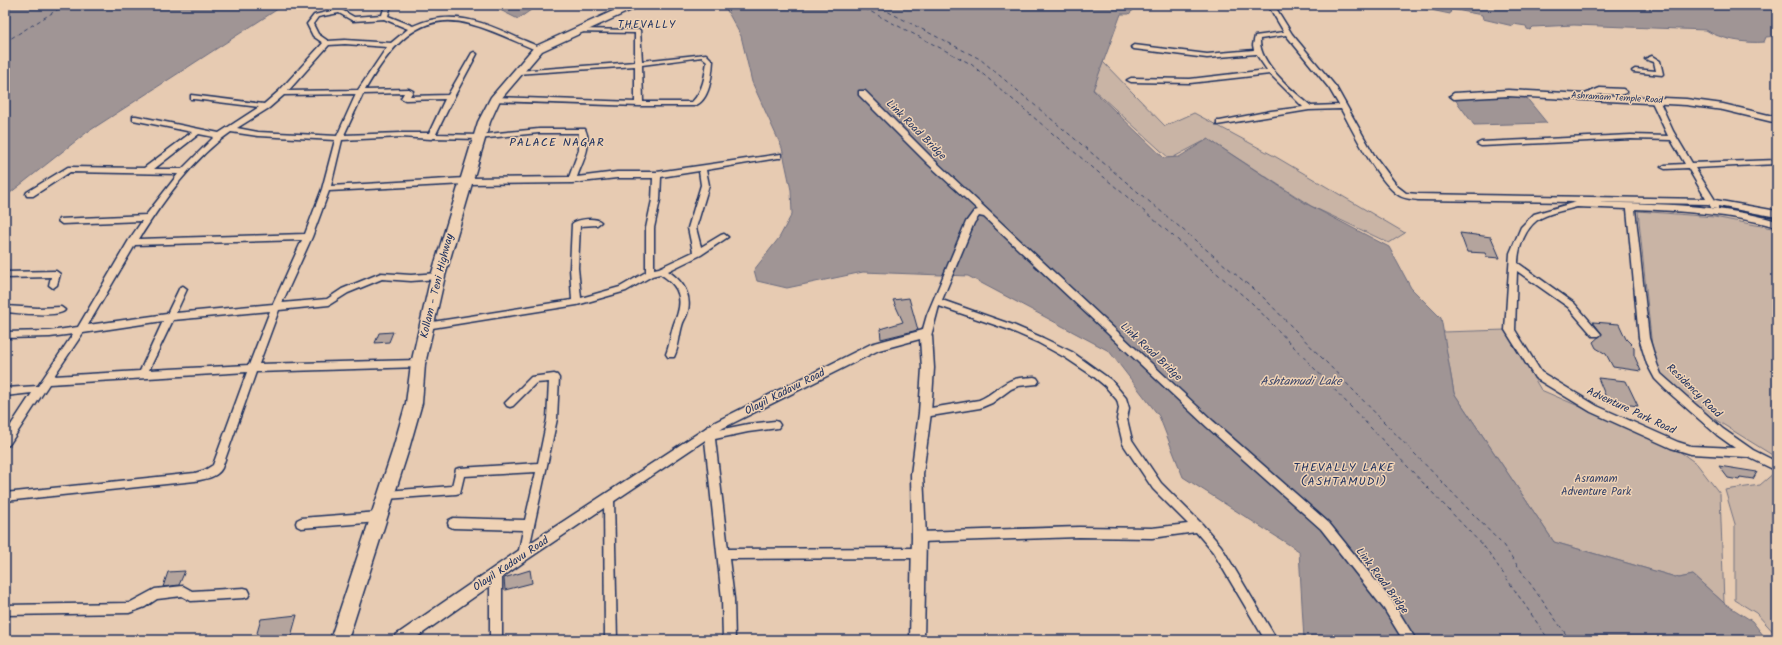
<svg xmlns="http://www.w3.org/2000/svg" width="1782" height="645" font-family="Kalam,sans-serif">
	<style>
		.green { fill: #c9b4a5; stroke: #727282 }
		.water { fill: #a09595; stroke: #6b6c7f }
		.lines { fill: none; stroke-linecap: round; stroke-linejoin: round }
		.ferry { stroke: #364369; stroke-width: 1; stroke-dasharray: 4 3.5; stroke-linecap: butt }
		.building { fill: #b4a49d; stroke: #1b2f5e }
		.minor-casing { stroke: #1b2f5e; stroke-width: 3 }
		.tertiary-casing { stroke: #1b2f5e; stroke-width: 3 }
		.primary-casing { stroke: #1b2f5e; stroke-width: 3 }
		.minor { fill: #efd2b5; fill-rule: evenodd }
		.tertiary { fill: #efd2b5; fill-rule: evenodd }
		.primary { fill: #efd2b5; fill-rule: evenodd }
		.labels { text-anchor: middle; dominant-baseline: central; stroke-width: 3; stroke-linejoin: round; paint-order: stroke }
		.far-street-label { font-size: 9px; fill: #1b2f5e; stroke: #efd2b5 }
		.far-quarter-label { font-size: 11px; letter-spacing: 1px; fill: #1b2f5e; stroke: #efd2b5 }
		.street-label { font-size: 11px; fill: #1b2f5e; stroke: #efd2b5 }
		.park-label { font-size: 11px; fill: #354369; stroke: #efd2b5 }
		.neighbourhood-label { font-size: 12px; letter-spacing: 1px; fill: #1b2f5e; stroke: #efd2b5 }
		.water-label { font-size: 12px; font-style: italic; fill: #364369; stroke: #efd2b5 }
	</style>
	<rect width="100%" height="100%" fill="#e7cbb2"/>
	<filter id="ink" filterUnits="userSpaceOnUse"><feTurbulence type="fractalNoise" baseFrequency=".025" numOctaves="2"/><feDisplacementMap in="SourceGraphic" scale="8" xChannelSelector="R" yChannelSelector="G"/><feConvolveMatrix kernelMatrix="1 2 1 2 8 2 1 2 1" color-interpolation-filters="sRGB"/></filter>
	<g filter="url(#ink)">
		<!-- green -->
		<g class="green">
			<path d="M1103,62L1165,126L1194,113L1276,157L1405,233L1389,243L1311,206L1208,139L1170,159L1093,89Z"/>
			<path d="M1638,211L1714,217L1777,229V458L1711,417L1654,367Z"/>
			<path d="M1506,330L1541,390L1672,446L1697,464L1720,494L1724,603L1693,575L1679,578L1554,542L1454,393L1443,332Z"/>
			<path d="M1775,472L1777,474V636L1756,613L1735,600V524L1725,490L1760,485Z"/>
		</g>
		<!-- water -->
		<g class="water">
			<path d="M5,5H284L86,133L5,197Z"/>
			<path d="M490,5H538L518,19Z"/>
			<path d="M724,5H1139L1129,14H1121L1093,90L1164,158L1179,157L1208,139L1305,203L1389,247L1411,288L1441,318L1454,393L1554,542L1679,578L1693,575L1724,603L1752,621L1767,640H1304L1299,551L1183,477L1159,416L1109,351L968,276L863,272L787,288L757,281L754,270L779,238L792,214L791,190L782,148L752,82L741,36Z"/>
			<path d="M1407,5H1777V36L1766,37L1764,42C1748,44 1719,39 1706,30L1574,25L1533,27L1530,30L1527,29L1526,26L1513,24V26L1483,19L1482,15L1451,9L1450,14Z"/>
			<path d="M1525,96L1547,123L1474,125L1454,98Z"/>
		</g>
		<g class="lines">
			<!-- ferry -->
			<g class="ferry">
				<path d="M858,5L971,64L1253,304L1487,550L1549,640"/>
				<path d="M875,5L980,59L1265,299L1503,545L1570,640"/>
				<path d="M5,42L65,5"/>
			</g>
		</g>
		<!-- building -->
		<g class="building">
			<path d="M1460,233L1491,237L1500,258L1487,257L1485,253L1467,252Z"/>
			<path d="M909,298L918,330L881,339L880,329L903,322L893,300Z"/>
			<path d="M1593,322L1619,324L1626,339L1634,347V355L1641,371L1613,367L1606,354L1596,348L1593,342L1602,334Z"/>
			<path d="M393,332L389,342L375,343L379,333Z"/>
			<path d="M1598,378L1626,381L1638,406L1608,402Z"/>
			<path d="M1719,466L1757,472L1753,479L1740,477L1739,480L1728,478Z"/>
			<path d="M530,570L532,583L505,590L504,578Z"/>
			<path d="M185,571L179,585L163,587L168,572Z"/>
			<path d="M297,615L290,640H255L261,619Z"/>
		</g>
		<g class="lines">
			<!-- minor casing -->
			<g class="minor-casing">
				<g id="minor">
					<path d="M385,5H391L388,16L413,26C451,9 481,21 516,37C524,41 535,44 541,49L538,51L536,50C514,41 493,30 470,24C417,9 389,50 365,90L409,89L413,91L410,96L448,95L472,53L474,52L477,54L454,97L436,134L478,135L539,129H585C593,146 582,162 577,177L617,172H657L781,154V158H778L706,170L709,185L696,228L701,247L721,235L724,234L728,237L701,255L668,271C683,281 693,296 687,314C686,318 683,321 682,326C679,336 679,347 674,357H668L666,354C670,345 670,336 673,327C674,322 677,317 678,312C683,294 675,283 660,274L652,276L626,291L577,305L426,329L421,326L426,323L572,300L570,268L572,224C577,219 596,217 601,222L597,225L580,226L578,268L581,298L620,287L646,272V228L652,200L653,178H617L572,183L465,184L329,191L312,237L282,303L327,299L342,289L381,273L411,275L438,273L442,276L438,279L411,281L382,279L348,293L329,305L279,310L259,364L418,360L421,361L423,364L421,367L256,372L222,468C217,478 204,479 195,481L5,501V493L195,473L205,470L213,465L247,372L49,384L9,445L5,446V434L32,393L5,396V388L38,386L73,334L50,337L5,338V332L50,331L78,327L129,240L142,221L62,224L58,221L59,219L146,215L178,174L70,172L33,196H27L26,194L27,192L68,167L144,168L192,132L133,120V116H136L219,133L259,107L194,99H191V95L264,104L279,91L323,43L313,36L307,24L314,15L340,9L354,17L382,15ZM339,13L353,21L384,19L408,29L391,43L345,40L328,41L318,34L313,24L318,17ZM345,44L387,47L358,90L288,91L329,45ZM404,93L401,98L405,100L445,99L429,133H401L344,135L363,94ZM356,94L337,136L258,132L237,128L269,108L284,95ZM231,132L258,136L335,140L322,189L305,234L139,239C163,201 194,157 231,132ZM539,133H579V150L569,177L465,178L331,186L342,140L401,137L431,139L434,138L478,139ZM199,134L214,137L182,169H154ZM699,171L701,185L688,228L693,252L659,268L654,269V228L660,200L661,177ZM302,240L273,304L176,313L187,289L183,286L180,287L167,314L88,325L135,245ZM270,311L249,365L149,370L173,320ZM163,321L140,371L54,376L83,333Z"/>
					<path d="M1268,5H1274L1292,34L1336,87L1374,155L1397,186L1406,193L1418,194L1706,199L1688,168L1665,169L1661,167L1665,165L1685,164L1671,140L1631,139L1481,146L1477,144L1481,142L1631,135L1668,136L1651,100L1655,98L1659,100L1673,131L1692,163L1777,160V164L1695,168L1715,200L1777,211V217L1718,206V209H1712L1709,204L1584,202C1648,204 1715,203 1777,221V227C1731,214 1683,211 1635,209L1649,338L1657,364L1661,374L1723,429L1753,450L1777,462V471L1748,457L1691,454L1671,448L1591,412L1535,378L1505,330L1510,253L1521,227L1534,214L1576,202L1418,200C1412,199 1405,199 1400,196C1379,184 1353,131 1341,109L1309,110L1217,125V121H1220L1271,111L1303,107L1270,74L1190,83L1131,82L1127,80L1131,78L1190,79L1267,70L1256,54L1207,58L1134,49L1131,47L1134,45L1207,54L1254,50L1253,45L1255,36L1284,32ZM1286,35L1329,88L1339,105L1311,106C1293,91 1258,63 1260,39ZM1577,207L1627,209L1639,338L1647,364L1655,379L1666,390L1717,435L1735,448L1691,446L1678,442L1597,406L1541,372L1515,330L1517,271L1568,307L1593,336H1599L1601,334L1574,303L1518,263C1518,248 1526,225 1541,218C1552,212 1566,210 1577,207Z"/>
					<path d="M575,29L640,30L642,61L706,54L713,61C712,75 710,101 694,106H639L492,101L491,99L495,97L635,102V66L516,74V72L518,71L635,62V33L573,32V30ZM702,57L707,61C705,76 703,91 692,102H643L642,65Z"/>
					<path d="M1652,56L1660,61L1663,74L1662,75L1633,72L1632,71L1635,69L1656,71L1654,62L1645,59Z"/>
					<path d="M859,91H865L934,160L1213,421L1329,523L1392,601L1416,640H1403L1384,609L1321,529L1207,427L984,217L979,216L974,223L942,300L1013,325L1043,338L1072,352L1111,380L1126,398L1129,408L1127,419L1132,440L1161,483L1202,524L1221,546L1277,640H1265L1213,552L1196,532L1152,538L1079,537L919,542L915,540L914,537L915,534L919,532L1079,527L1152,528L1188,524L1153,489L1123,444L1117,419L1119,408L1117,400L1105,386L1093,376L1066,358L1037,342L1007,329L939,306L931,336L929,338H923L921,336L927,315L966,222L974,211L978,210L928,164L859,95Z"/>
					<path d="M56,271L60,274L57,285L53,288L49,285L51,277L5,278V272Z"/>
					<path d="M5,306L38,308L61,307L65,310C59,318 16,313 5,312Z"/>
					<path d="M554,374L557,375L559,378L557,419L527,558L523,560L519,558L518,555L523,530L453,528L449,526L448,523L449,520L453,518L525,520L536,472L464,476L460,493L456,494L386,499L382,498L381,495L382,492L386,491L452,486L456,469L460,468L538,463L547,419L549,382L536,383L513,406L510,407L507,406L505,403L531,377Z"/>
					<path d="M1034,377L1037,378L1039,381L1037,384L1018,386L1011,389L992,403L980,408L925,417L922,416L920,413L922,410L925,409L979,400C992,395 1001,383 1015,379C1021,377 1028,378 1034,377Z"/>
					<path d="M775,421L778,422L780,425L778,428L748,432L715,439L728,549L919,548L923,550L924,553L923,556L919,558L729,559L734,599L735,640H723L722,599L704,431L706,428L709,427L712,428L714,431L748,424Z"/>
					<path d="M609,494L613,496L614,499L617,640H605L604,499L605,496Z"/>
					<path d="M379,512L383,514L384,517L383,520L379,522L301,528L297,526L296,523L297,520L301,518Z"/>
					<path d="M496,569L500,570L502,574V640H490V574L492,570Z"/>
					<path d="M183,586L192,591L244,588L248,589L250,593L248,597L244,598L191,601L182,596L157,599L145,607L129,613L5,615V605L129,603L155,589Z"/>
				</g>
			</g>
			<!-- tertiary casing -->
			<g class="tertiary-casing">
				<g id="tertiary">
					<path d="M1600,88L1623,89L1627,92C1620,98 1606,92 1596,95L1686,99L1723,104L1777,117V123L1723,110L1686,105L1508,96L1454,99L1450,96L1454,93L1508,90L1585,94Z"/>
					<path d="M923,330L930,333L932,336L934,368L931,413L923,474L926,537L924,640H910L912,537L911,474L919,413L922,368L920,339L879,350L723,428L528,559L413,640H394L396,635L518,551L715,422L871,344Z"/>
				</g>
			</g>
			<!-- primary casing -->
			<g class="primary-casing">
				<path id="primary" d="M626,5H639L638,7L542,51L500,100L490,122L445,276L425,364L422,403L408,452L348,640H330L392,452L406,403L411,364L431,276L478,122L491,97L534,47Z"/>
			</g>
			<!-- minor -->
			<use href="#minor" class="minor"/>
			<!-- tertiary -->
			<use href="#tertiary" class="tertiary"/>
			<!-- primary -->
			<use href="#primary" class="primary"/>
		</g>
	</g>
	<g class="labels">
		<!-- far-street labels -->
		<g class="far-street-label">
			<text transform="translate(1617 98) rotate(3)">Ashramam Temple Road</text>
		</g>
		<!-- far-quarter labels -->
		<g class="far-quarter-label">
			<text x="647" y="25">THEVALLY</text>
		</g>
		<!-- street labels -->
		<g class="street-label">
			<text transform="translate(916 130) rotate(45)">Link Road Bridge</text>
			<text transform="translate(437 286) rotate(-76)">Kollam - Teni Highway</text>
			<text transform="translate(1151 352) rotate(43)">Link Road Bridge</text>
			<text transform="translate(1694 391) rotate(44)">Residency Road</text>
			<text transform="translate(785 392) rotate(-27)">Olayil Kadavu Road</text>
			<text transform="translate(1631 411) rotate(25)">Adventure Park Road</text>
			<text transform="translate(511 564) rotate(-34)">Olayil Kadavu Road</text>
			<text transform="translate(1382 581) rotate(53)">Link Road Bridge</text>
		</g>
		<!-- park labels -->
		<g class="park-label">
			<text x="1596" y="479">Asramam<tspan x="1596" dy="13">Adventure Park</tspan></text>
		</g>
		<!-- neighbourhood labels -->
		<g class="neighbourhood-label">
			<text x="557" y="142">PALACE NAGAR</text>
			<text x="1344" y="467">THEVALLY LAKE<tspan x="1344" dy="14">(ASHTAMUDI)</tspan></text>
		</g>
		<!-- water labels -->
		<g class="water-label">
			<text x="1301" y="381">Ashtamudi Lake</text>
		</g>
	</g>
	<!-- margin -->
	<rect width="1782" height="645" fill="none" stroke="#efd2b5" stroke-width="20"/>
	<rect x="10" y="10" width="1762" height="625" fill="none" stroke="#1b2f5e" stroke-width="1.5" filter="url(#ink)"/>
</svg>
